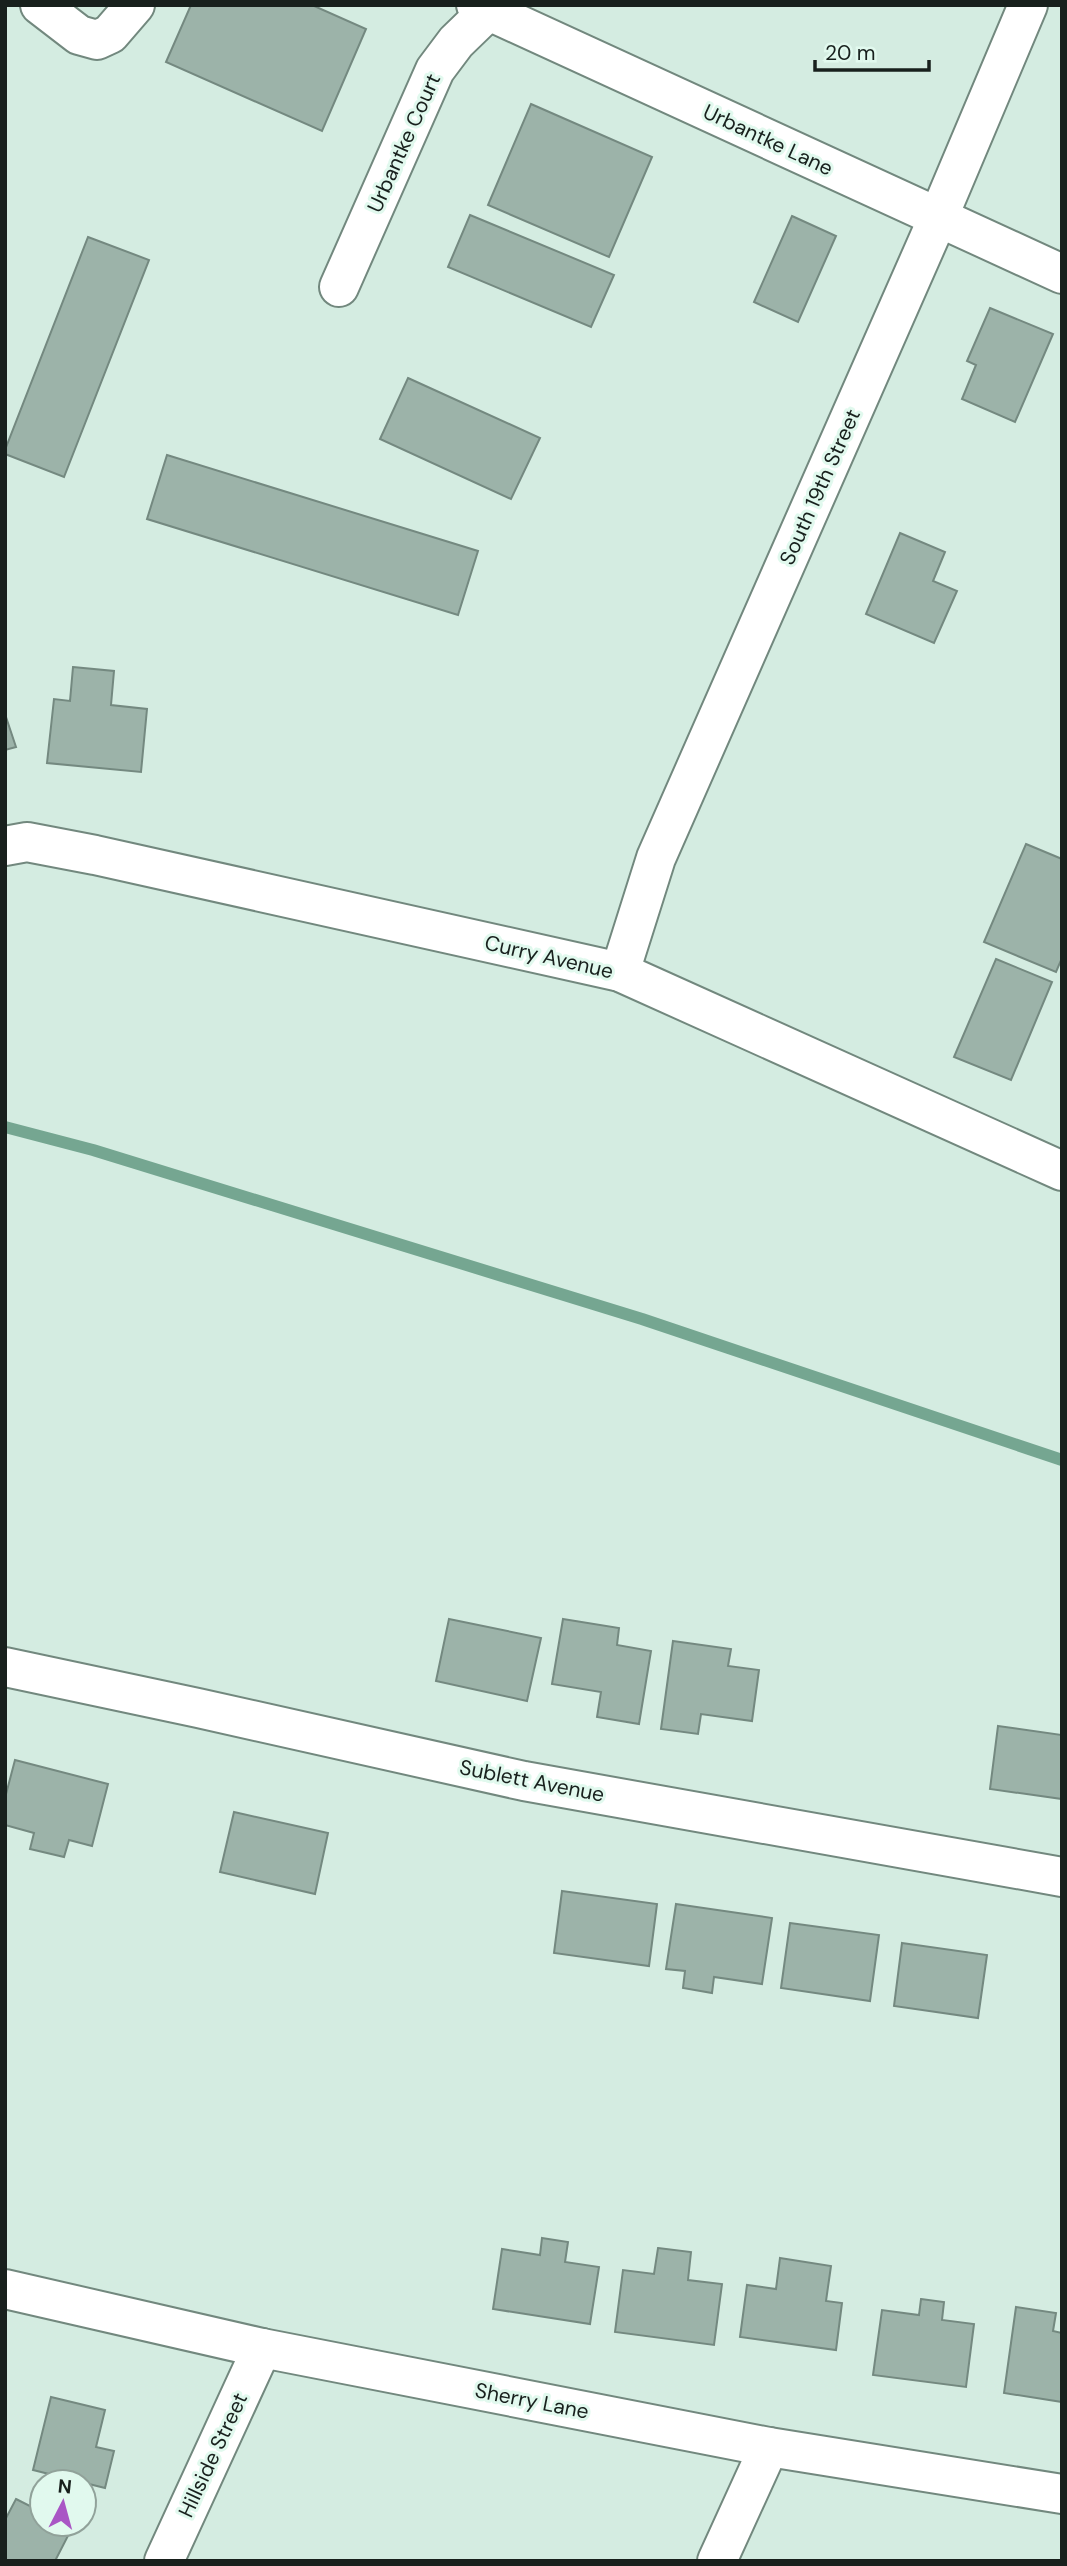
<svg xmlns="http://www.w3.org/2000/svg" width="1067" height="2566" font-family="'DM Sans',sans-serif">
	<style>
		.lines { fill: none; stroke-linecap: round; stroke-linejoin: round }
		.stream { stroke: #75a691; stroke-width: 12 }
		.building { fill: #9cb3a9; stroke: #748980; stroke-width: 2 }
		.minor-casing { stroke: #72887e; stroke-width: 42 }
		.minor { stroke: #fff; stroke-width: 38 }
		.labels { text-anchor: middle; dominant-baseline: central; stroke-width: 6; stroke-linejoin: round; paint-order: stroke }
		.street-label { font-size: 21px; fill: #18201d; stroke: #e1f9ee }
	</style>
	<rect width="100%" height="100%" fill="#d4ece1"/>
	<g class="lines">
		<!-- stream -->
		<path class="stream" d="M5,1127L93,1150L642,1319L1062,1460"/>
	</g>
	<!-- building -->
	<g class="building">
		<path d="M191,5H312L366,29L322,131L166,62Z"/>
		<path d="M531,104L652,157L609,257L488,205Z"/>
		<path d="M470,215L614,275L591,327L448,267Z"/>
		<path d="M792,216L836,236L798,322L754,302Z"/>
		<path d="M88,237L149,260L64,477L5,454V450Z"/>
		<path d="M990,308L1053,334L1015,422L962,399L976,365L967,361Z"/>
		<path d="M408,378L540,438L511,499L380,439Z"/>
		<path d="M167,455L478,551L458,615L147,519Z"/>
		<path d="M900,533L945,552L933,581L957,591L934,643L866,614Z"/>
		<path d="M73,667L114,671L111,705L147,709L141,772L47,763L54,699L70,701Z"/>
		<path d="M5,714L16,747L5,750Z"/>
		<path d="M1026,844L1062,859V958L1056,972L984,942Z"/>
		<path d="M996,959L1052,982L1011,1080L954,1057Z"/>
		<path d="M449,1619L541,1638L527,1701L436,1681Z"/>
		<path d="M563,1619L619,1628L617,1645L651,1651L639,1724L597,1717L601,1692L552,1684Z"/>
		<path d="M673,1641L731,1649L728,1666L759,1670L752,1721L701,1714L698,1734L661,1729Z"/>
		<path d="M998,1726L1062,1735V1799L990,1789Z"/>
		<path d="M15,1760L108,1784L92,1846L69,1840L64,1857L30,1849L34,1833L5,1825V1798Z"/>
		<path d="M234,1812L328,1833L315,1894L220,1872Z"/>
		<path d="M562,1891L657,1904L649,1966L554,1953Z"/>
		<path d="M676,1904L772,1918L762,1984L714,1977L712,1993L683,1988L685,1971L666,1969Z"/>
		<path d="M790,1923L879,1935L870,2001L781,1988Z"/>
		<path d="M902,1943L987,1955L978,2018L894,2006Z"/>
		<path d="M542,2238L568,2242L565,2262L599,2267L590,2324L493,2309L502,2249L540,2255Z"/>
		<path d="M658,2248L691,2252L688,2280L722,2284L714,2345L615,2332L623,2270L654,2274Z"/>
		<path d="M780,2258L831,2266L826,2301L842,2303L836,2350L740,2337L747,2285L776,2289Z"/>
		<path d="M921,2299L944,2302L942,2320L974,2324L966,2387L873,2375L882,2310L919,2315Z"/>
		<path d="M1016,2307L1056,2313L1053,2331L1062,2333V2402L1004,2393Z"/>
		<path d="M51,2397L105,2410L96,2447L114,2451L105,2488L33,2470Z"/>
		<path d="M16,2499L42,2512V2524H64L72,2528L55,2561H5V2520Z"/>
	</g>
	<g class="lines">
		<!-- minor casing -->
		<g class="minor-casing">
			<g id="minor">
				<path d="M40,5L79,35L97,40L110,34L135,5"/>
				<path d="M476,5L1062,274"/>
				<path d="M339,287L435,70L456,42L488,11L490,5"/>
				<path d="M5,846L27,842L95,855L620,972L1062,1171"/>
				<path d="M620,972L656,858L938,218L1028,5"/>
				<path d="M5,1667L198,1708L524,1781L1062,1877"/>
				<path d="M5,2289L262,2348L769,2447L1062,2494"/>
				<path d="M164,2561L262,2348"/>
				<path d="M717,2561L769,2447"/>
			</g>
		</g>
		<!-- minor -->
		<use href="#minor" class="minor"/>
	</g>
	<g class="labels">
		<!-- street labels -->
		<g class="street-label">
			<text transform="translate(768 140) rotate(25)">Urbantke Lane</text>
			<text transform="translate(404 143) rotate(-66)">Urbantke Court</text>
			<text transform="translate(820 487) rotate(-66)">South 19th Street</text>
			<text transform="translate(549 957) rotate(13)">Curry Avenue</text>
			<text transform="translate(532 1781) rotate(11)">Sublett Avenue</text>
			<text transform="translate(532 2401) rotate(11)">Sherry Lane</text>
			<text transform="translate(213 2455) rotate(-65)">Hillside Street</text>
		</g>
	</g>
	<!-- border -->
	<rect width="1067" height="2566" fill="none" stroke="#18201d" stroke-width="14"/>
	<!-- north arrow -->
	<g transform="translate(63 2503) rotate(6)"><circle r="33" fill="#e1f9ee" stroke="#91a29a" stroke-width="2"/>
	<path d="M0-5L12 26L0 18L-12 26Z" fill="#a956c5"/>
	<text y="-10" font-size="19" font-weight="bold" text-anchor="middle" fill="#18201d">N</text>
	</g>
	<!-- scale -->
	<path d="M815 60v10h114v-10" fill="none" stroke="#18201d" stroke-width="3.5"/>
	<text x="825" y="60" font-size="21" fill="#18201d" stroke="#e1f9ee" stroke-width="5" paint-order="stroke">20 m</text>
</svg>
